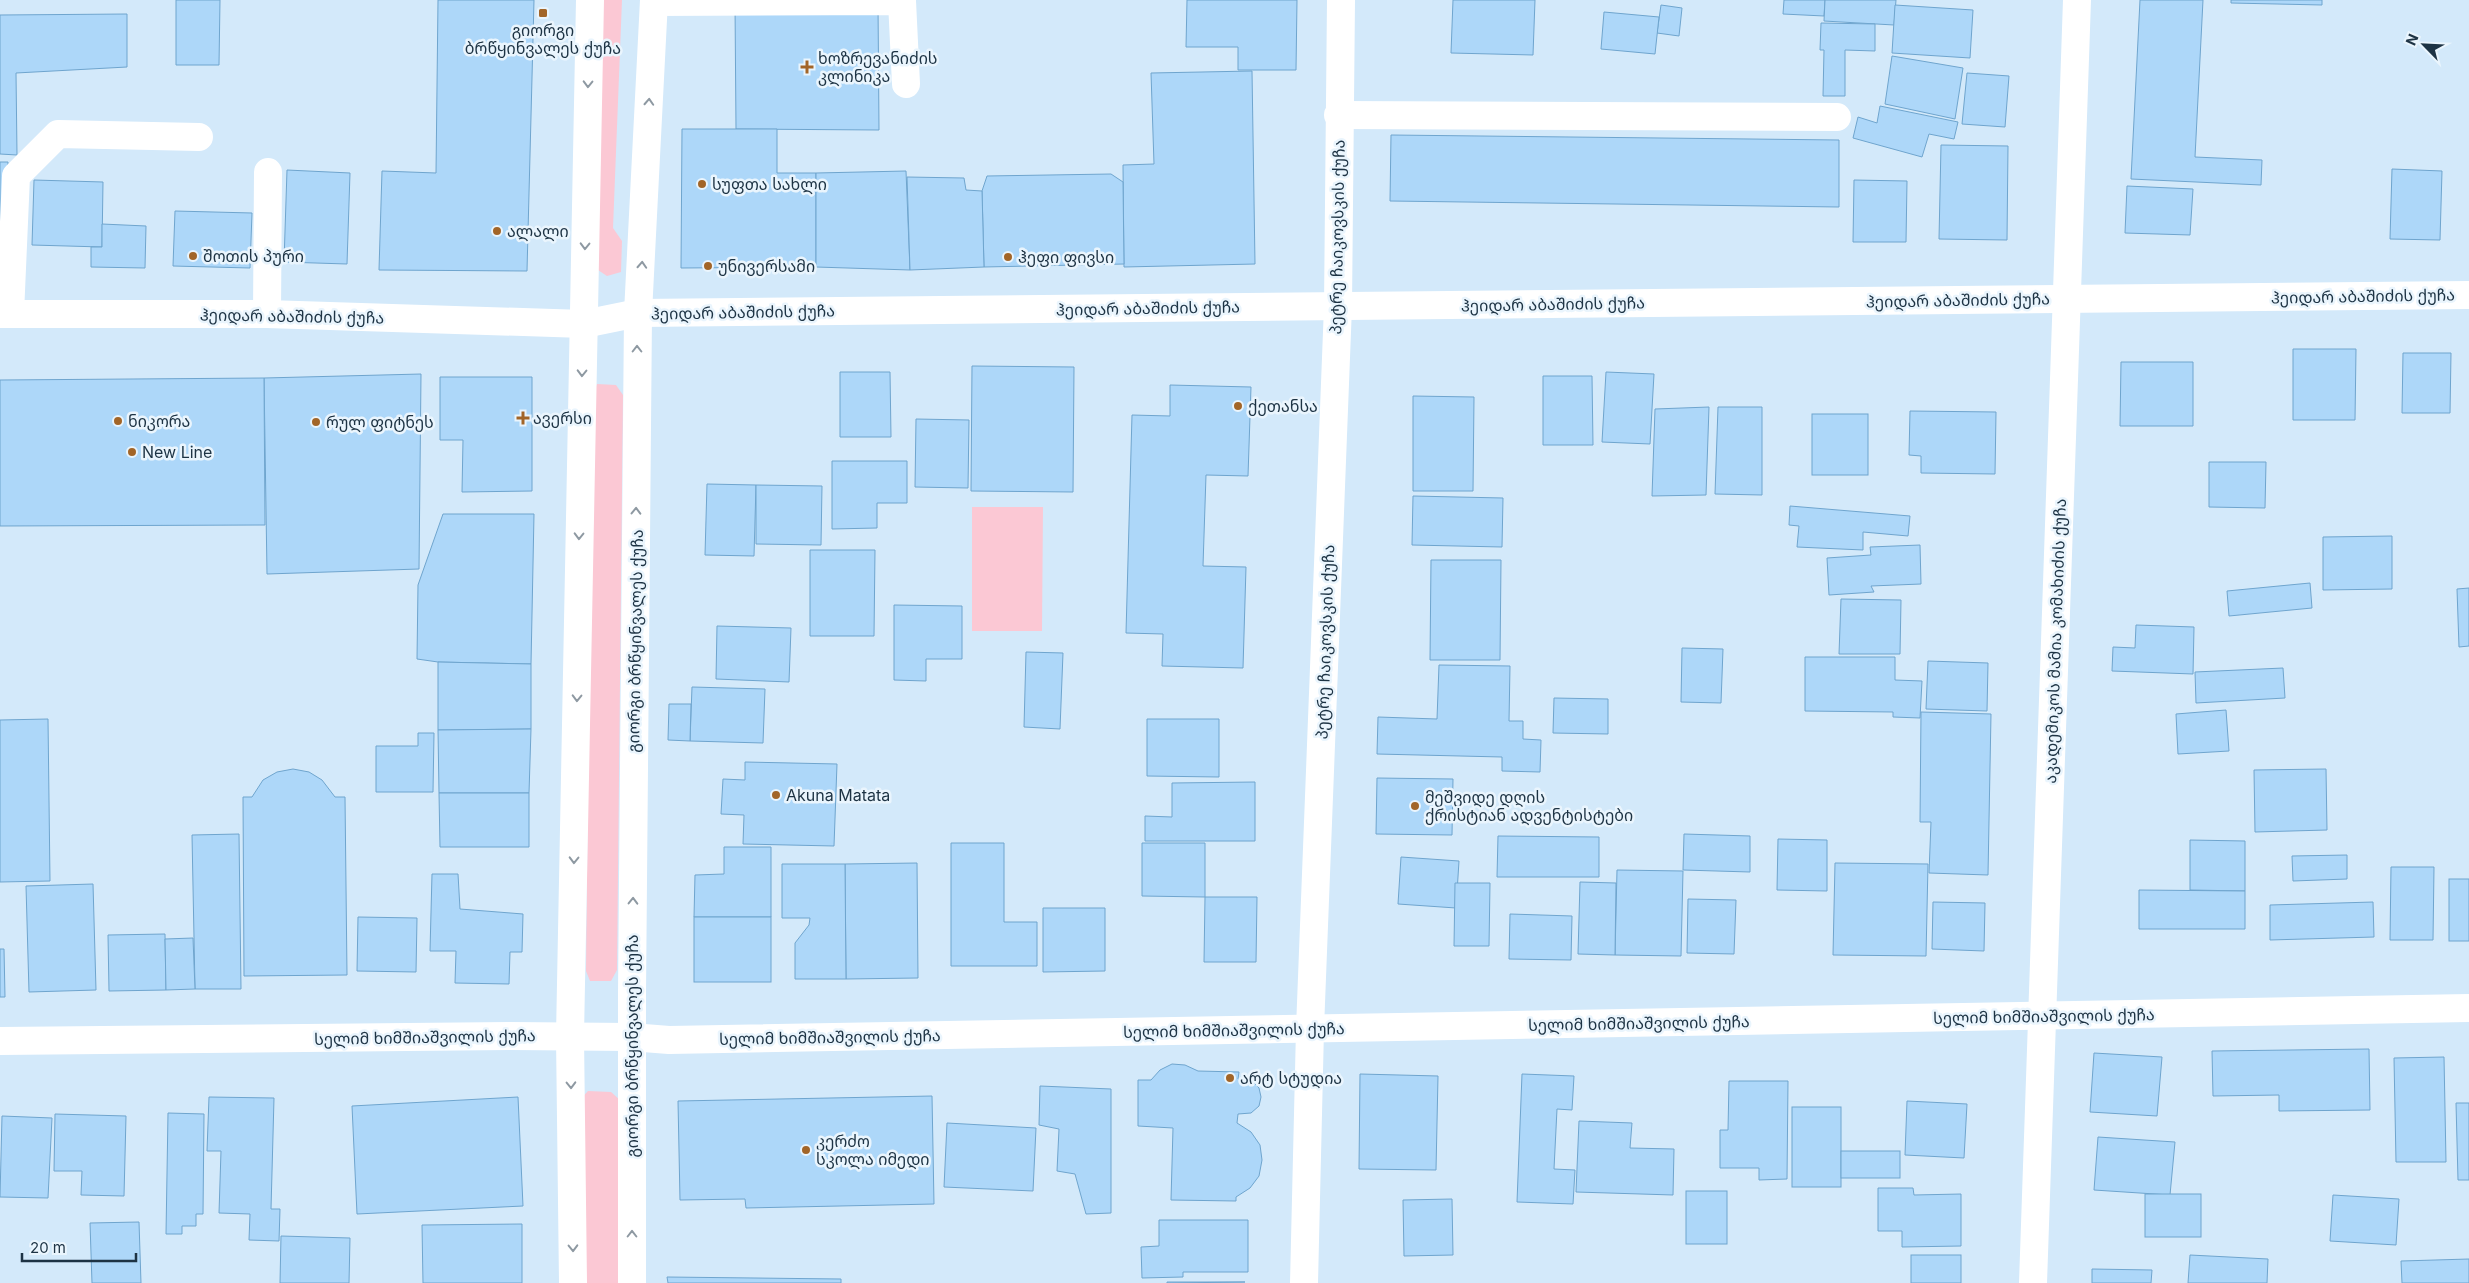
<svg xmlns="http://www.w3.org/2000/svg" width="2469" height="1283" font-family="Inter,'Noto Sans Georgian',sans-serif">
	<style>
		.green { fill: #fbc8d4 }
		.building { fill: #add7f9; stroke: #6fa5ce }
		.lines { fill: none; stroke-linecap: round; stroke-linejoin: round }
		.minor { stroke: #fff; stroke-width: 28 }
		.oneway { stroke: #8e99a2 }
		.poi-dot { fill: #a26528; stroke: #eaf5fd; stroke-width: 2 }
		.labels { text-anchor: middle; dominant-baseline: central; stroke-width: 5; stroke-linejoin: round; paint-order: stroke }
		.poi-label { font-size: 16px; fill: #1d3344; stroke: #eaf5fd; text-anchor: start }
		.street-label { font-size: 16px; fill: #1d3344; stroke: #eaf5fd }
	</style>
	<rect width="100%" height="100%" fill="#d3e9fa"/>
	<!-- green -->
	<g class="green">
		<path d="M600,0H622L613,228L622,241L621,272L607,276L592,266Z"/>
		<path d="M597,384L616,385L623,395L617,970L611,981H590L586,971L592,395Z"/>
		<path d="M972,507H1043L1042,631H972Z"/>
		<path d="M588,1091L611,1092L621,1101L620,1283H582L578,1102Z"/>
	</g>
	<!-- building -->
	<g class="building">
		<path d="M176,0H220L219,65H176Z"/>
		<path d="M438,0H534L527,271L379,270L382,171L436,173Z"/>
		<path d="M1187,0H1297L1296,70H1238V47H1186Z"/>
		<path d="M1453,0H1535L1533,55L1451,53Z"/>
		<path d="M1784,0H1825L1824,16L1783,14Z"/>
		<path d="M1825,0H1896L1894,25L1824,21Z"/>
		<path d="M2140,0H2203L2195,157L2262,160L2261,185L2131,179Z"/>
		<path d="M2231,0H2322V5L2231,3Z"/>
		<path d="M735,4H878L879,130L736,129Z"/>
		<path d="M1661,5L1682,8L1679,36L1657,33Z"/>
		<path d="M1895,5L1973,10L1970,58L1892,53Z"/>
		<path d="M1604,12L1659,17L1655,54L1601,49Z"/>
		<path d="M127,14V67L16,73L17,155L0,154V15Z"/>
		<path d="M1821,23L1875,24V51L1845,50V96H1823L1824,50H1820Z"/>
		<path d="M1892,56L1963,68L1955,119L1885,104Z"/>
		<path d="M1252,71L1255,264L1124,267L1123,165L1154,164L1151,73Z"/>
		<path d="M1967,73L2009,76L2005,127L1962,124Z"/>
		<path d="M1880,106L1958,122L1954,139L1929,134L1922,157L1853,138L1858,117L1877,123Z"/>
		<path d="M682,129H777V173H816V267L681,268Z"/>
		<path d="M1391,135L1839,140V207L1390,201Z"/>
		<path d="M1941,145L2008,146L2007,240L1939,239Z"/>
		<path d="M0,162H8L7,256H0Z"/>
		<path d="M2392,169L2442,171L2440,240L2390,239Z"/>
		<path d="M287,170L350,173L347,264L284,262Z"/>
		<path d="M906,171L910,270L816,267V173Z"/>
		<path d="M1111,174L1123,182L1124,264L984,267L982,191L987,176Z"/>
		<path d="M907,177L964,178L966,190L982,191L984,267L910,270Z"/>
		<path d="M34,180L103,182L102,247L32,245Z"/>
		<path d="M1854,180L1907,181L1906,242H1853Z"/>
		<path d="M2127,186L2193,189L2190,235L2125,233Z"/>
		<path d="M175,211L252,213L250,268L173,266Z"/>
		<path d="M102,224L146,226L145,268L91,267V247H102Z"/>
		<path d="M2293,349H2356L2355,420H2293Z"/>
		<path d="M2403,353H2451L2450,413H2402Z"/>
		<path d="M2121,362H2193V426H2120Z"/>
		<path d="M972,366L1074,367L1073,492L971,491Z"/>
		<path d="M840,372H890L891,437H840Z"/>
		<path d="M1606,372L1654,374L1650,444L1602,442Z"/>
		<path d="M421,374L419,569L267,574L264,378Z"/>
		<path d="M1543,376H1592L1593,445H1543Z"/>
		<path d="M440,377H532V491L462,492L463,440H440Z"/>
		<path d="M264,378L265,525L0,526V380Z"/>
		<path d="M1170,385L1251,387L1248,476L1206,475L1203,566L1246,567L1243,668L1162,666L1163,634L1126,633L1132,415L1170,416Z"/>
		<path d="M1413,396L1474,397L1473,491H1413Z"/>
		<path d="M1709,407L1706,495L1652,496L1655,409Z"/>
		<path d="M1718,407H1762V495L1715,494Z"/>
		<path d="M1910,411L1996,412L1995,474L1921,473V456L1909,455Z"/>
		<rect x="1812" y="414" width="56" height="61"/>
		<path d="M916,419L969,420L968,488L915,487Z"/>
		<path d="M832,461H907V503H877V528L832,529Z"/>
		<path d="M2209,462H2266L2265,508L2209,507Z"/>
		<path d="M707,484L756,485L754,556L705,555Z"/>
		<path d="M756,485L822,486L821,545L756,544Z"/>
		<path d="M1413,496L1503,498L1502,547L1412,545Z"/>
		<path d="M1790,506L1910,516L1908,536L1863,532V550L1797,547L1799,526L1789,525Z"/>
		<path d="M443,514H534L531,664L438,662L417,659L418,585Z"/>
		<path d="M2392,536V589L2323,590V537Z"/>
		<path d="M1920,545L1921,584L1871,586L1874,592L1829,595L1827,558L1871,555L1870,547Z"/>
		<path d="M810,550H875L874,636H810Z"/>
		<path d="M1431,560H1501L1500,660H1430Z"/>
		<path d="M2310,583L2312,608L2229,616L2227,591Z"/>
		<path d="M2469,588V646L2459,647L2457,589Z"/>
		<path d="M1841,599L1901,600L1900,654H1839Z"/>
		<path d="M894,605L962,606V659H926V681L894,680Z"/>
		<path d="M2136,625L2194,627L2193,674L2112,671L2113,647L2135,648Z"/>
		<path d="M717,626L791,628L789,682L716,679Z"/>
		<path d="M1682,648L1723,649L1721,703L1681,702Z"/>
		<path d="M1026,652L1063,653L1060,729L1024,727Z"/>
		<path d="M1805,657H1895V680L1922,681L1920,718L1893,717V712L1805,711Z"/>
		<path d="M1928,661L1988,663L1987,711L1926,709Z"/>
		<path d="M438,662L531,664V729L438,730Z"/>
		<path d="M1439,665L1510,666L1509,721H1523V739L1541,740L1540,772L1502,771V757L1377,754L1378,717L1437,719Z"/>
		<path d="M2283,668L2285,698L2196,703L2195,672Z"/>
		<path d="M692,687L765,689L763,743L690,741Z"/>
		<path d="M1554,698L1608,699V734L1553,733Z"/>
		<path d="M669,704H691L690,741L668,740Z"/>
		<path d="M2226,710L2229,751L2178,754L2176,714Z"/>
		<path d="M1921,712L1991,714L1988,875L1929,873L1931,822H1920Z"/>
		<path d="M48,719L50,881L0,882V720Z"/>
		<path d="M1147,719H1219V777L1147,776Z"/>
		<path d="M531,729L529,793H439L438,730Z"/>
		<path d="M418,733H434L433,792H376V746H418Z"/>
		<path d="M745,762L837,764L834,846L743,844L744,815L721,814L723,779L745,780Z"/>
		<path d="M293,769L309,772L322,780L335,797H345L347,975L244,976L243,797H252L263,780L277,772Z"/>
		<path d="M2326,769L2327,830L2255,832L2254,770Z"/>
		<path d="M1377,778L1453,779L1452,835L1376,834Z"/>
		<path d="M1255,782V841H1145V816L1172,817V783Z"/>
		<path d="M439,793H529V847H440Z"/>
		<path d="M239,834L241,989H195L192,835Z"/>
		<path d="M1684,834L1750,836V872L1683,870Z"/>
		<path d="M1498,836L1599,837V877H1497Z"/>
		<path d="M1778,839L1827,840V891L1777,890Z"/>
		<path d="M2190,840L2245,841V891L2190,890Z"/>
		<path d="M951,843H1004V922H1037V966H951Z"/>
		<path d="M1142,843H1205V897L1142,896Z"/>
		<path d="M724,847H771V917H694L695,875L724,874Z"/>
		<path d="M2347,855V879L2293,881L2292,856Z"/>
		<path d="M1401,857L1459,861L1456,908L1398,904Z"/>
		<path d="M917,863L918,978L846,979L845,864Z"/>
		<path d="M1835,863L1928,864L1926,956L1833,955Z"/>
		<path d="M782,864H845L846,979H795V943L809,925L810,918H782Z"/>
		<path d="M2391,867H2434L2433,940H2390Z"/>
		<path d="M1617,870L1683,871L1681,956L1615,955Z"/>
		<path d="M432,874H458L460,909L523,914L522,952H510L509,984L455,983L456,951H430Z"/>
		<rect x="2449" y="879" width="20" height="62"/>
		<path d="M1580,882L1616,883L1615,955L1578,954Z"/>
		<path d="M1455,883H1490L1489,946H1454Z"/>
		<path d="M93,884L96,990L29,992L26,886Z"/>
		<path d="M2139,890L2245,891V929H2139Z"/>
		<path d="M1205,897H1257L1256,962H1204Z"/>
		<path d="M1688,899L1736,900L1734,954L1687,953Z"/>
		<path d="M1933,902L1985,903L1984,951L1932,949Z"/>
		<path d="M2373,902L2374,937L2270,940V905Z"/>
		<path d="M1043,908H1105V971L1043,972Z"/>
		<path d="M1510,914L1572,916L1571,960L1509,959Z"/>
		<path d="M358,917L417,918L416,972L357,971Z"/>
		<rect x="694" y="917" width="77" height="65"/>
		<path d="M165,934L166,990L109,991L108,935Z"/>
		<path d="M193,938L195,989L166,990L165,939Z"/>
		<path d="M0,949H4L5,997H0Z"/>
		<path d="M2369,1049L2370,1110L2279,1111V1095L2213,1096L2212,1051Z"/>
		<path d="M2094,1053L2162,1057L2157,1116L2090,1112Z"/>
		<path d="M2444,1057L2446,1162H2396L2394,1058Z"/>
		<path d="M1172,1064L1185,1065L1198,1071L1239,1072L1238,1079L1252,1081L1259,1088L1261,1097L1259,1106L1251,1113L1238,1114L1237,1123L1251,1132L1260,1145L1262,1160L1259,1176L1250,1188L1236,1197V1201L1171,1200L1173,1128L1138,1126V1080H1151L1160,1070Z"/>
		<path d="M1360,1074L1438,1076L1436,1170L1359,1169Z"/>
		<path d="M1522,1074L1574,1076L1572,1110L1557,1109L1554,1169L1575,1170L1573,1204L1517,1202Z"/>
		<path d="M1729,1081H1788L1787,1179L1759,1180V1168H1720V1130H1728Z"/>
		<path d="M1040,1086L1111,1089V1213L1086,1214L1075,1174L1057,1171L1059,1129L1039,1125Z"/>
		<path d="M932,1096L934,1204L746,1208L745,1199L680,1200L678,1101Z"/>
		<path d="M209,1097L274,1098L271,1209H280L279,1241L249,1240L250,1214L219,1213L221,1151H207Z"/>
		<path d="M518,1097L523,1206L357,1214L352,1106Z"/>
		<path d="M1907,1101L1967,1104L1964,1158L1905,1155Z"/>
		<path d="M2456,1103H2469V1180H2458Z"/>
		<rect x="1792" y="1107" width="49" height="80"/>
		<path d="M168,1113L204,1114L203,1214H196V1226H182V1234H166Z"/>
		<path d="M55,1114L126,1116L124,1196L81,1195L82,1171H54Z"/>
		<path d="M2,1116L52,1118L48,1198L0,1197Z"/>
		<path d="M1579,1121L1632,1123L1630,1148L1674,1149L1673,1195L1576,1192Z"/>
		<path d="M947,1123L1036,1128L1033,1191L944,1187Z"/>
		<path d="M2098,1137L2175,1142L2170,1195L2094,1190Z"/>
		<rect x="1841" y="1151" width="59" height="27"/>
		<path d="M1878,1188H1913L1914,1195L1961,1194V1246L1902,1247V1231H1878Z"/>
		<rect x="1686" y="1191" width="41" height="53"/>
		<rect x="2145" y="1194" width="56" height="43"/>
		<path d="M2333,1195L2399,1199L2396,1245L2330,1241Z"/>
		<path d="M1452,1199L1453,1255L1404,1256L1403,1200Z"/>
		<path d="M1159,1220H1248V1272H1183V1277L1142,1278L1141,1247L1159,1246Z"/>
		<path d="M139,1222L141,1283H92L90,1223Z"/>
		<path d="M522,1224V1283H423L422,1225Z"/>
		<path d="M281,1236L350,1238L349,1283H280Z"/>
		<rect x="1911" y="1255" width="50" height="28"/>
		<path d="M2190,1255L2268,1259L2267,1283H2188Z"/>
		<path d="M2469,1259V1283H2402L2401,1261Z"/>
		<path d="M2092,1269L2152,1270L2151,1283H2092Z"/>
		<path d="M667,1277L841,1279V1283H668Z"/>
		<path d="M1167,1282H1245L1167,1283Z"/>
	</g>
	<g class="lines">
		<!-- minor -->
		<g class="minor">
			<path d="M654,2L902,1L906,84"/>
			<path d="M1338,115L1837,117"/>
			<path d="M0,314H267L584,324L638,313L2469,295"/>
			<path d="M10,314L16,176L58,134L199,137"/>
			<path d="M267,314L268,172"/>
			<path d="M0,1041L510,1036L631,1037L669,1040L2469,1008"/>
			<path d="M573,1283L570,1036L590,0"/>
			<path d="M632,1283V994L638,313L654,0"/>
			<path d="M1304,1283L1310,1029L1338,306L1341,0"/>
			<path d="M2033,1283L2077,0"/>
		</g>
	</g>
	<!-- one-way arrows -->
	<defs><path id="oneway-chevron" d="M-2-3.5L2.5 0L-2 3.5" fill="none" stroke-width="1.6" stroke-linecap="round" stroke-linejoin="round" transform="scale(1.25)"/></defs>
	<g class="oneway">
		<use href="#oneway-chevron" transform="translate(588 84) rotate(91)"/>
		<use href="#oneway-chevron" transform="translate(649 102) rotate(-87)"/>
		<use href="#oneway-chevron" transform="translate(585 246) rotate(91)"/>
		<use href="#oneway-chevron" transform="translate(642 265) rotate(-87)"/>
		<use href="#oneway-chevron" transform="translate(637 349) rotate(-90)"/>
		<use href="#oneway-chevron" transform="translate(582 373) rotate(91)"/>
		<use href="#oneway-chevron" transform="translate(636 511) rotate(-89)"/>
		<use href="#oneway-chevron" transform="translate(579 536) rotate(91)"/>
		<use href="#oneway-chevron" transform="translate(577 698) rotate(91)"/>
		<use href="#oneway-chevron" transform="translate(574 860) rotate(91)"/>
		<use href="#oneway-chevron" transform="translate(633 901) rotate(-89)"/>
		<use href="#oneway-chevron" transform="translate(571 1085) rotate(89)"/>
		<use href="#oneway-chevron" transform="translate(632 1234) rotate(-90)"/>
		<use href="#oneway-chevron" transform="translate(573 1248) rotate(89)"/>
	</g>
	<!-- markers -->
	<g class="poi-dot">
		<rect x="538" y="8" width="10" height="10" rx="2.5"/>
		<path d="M804.5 59.5h5v5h5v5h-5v5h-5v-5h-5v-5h5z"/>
		<circle cx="702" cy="184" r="5"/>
		<circle cx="497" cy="231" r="5"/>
		<circle cx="193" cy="256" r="5"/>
		<circle cx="1008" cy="257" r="5"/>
		<circle cx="708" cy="266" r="5"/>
		<circle cx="1238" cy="406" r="5"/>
		<path d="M520.5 410.5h5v5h5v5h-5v5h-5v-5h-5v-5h5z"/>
		<circle cx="118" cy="421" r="5"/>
		<circle cx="316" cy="422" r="5"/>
		<circle cx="132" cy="452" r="5"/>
		<circle cx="776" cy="795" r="5"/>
		<circle cx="1415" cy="806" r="5"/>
		<circle cx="1230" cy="1078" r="5"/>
		<circle cx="806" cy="1150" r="5"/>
	</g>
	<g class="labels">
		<!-- poi labels -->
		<g class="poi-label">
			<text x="543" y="30" text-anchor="middle">გიორგი<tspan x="543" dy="18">ბრწყინვალეს ქუჩა</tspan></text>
			<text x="818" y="58">ხოზრევანიძის<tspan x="818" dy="18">კლინიკა</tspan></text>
			<text x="712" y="184">სუფთა სახლი</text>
			<text x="507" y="231">ალალი</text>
			<text x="203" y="256">შოთის პური</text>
			<text x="1018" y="257">ჰეფი ფივსი</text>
			<text x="718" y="266">უნივერსამი</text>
			<text x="1248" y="406">ქეთანსა</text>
			<text x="533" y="418">ავერსი</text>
			<text x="128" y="421">ნიკორა</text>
			<text x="326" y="422">რულ ფიტნეს</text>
			<text x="142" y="452">New Line</text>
			<text x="786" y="795">Akuna Matata</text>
			<text x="1425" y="797">მეშვიდე დღის<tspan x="1425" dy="18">ქრისტიან ადვენტისტები</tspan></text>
			<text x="1240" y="1078">არტ სტუდია</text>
			<text x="816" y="1141">კერძო<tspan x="816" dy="18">სკოლა იმედი</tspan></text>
		</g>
		<!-- street labels -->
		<g class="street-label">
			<text transform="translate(1337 237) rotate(-89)">პეტრე ჩაიკოვსკის ქუჩა</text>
			<text transform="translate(2363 296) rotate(-1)">ჰეიდარ აბაშიძის ქუჩა</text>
			<text transform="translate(1958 300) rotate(-1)">ჰეიდარ აბაშიძის ქუჩა</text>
			<text transform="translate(1553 304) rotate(-1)">ჰეიდარ აბაშიძის ქუჩა</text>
			<text transform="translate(1148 308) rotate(-1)">ჰეიდარ აბაშიძის ქუჩა</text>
			<text transform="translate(743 312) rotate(-1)">ჰეიდარ აბაშიძის ქუჩა</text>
			<text transform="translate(292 316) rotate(1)">ჰეიდარ აბაშიძის ქუჩა</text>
			<text transform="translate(635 641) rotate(-89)">გიორგი ბრწყინვალეს ქუჩა</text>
			<text transform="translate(2055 641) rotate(-88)">აკადემიკოს მამია კომახიძის ქუჩა</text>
			<text transform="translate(1325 642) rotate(-88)">პეტრე ჩაიკოვსკის ქუჩა</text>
			<text transform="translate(2044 1016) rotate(-1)">სელიმ ხიმშიაშვილის ქუჩა</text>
			<text transform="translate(1639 1023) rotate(-1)">სელიმ ხიმშიაშვილის ქუჩა</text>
			<text transform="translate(1234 1030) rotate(-1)">სელიმ ხიმშიაშვილის ქუჩა</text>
			<text transform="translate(425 1037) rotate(-1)">სელიმ ხიმშიაშვილის ქუჩა</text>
			<text transform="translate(830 1037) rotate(-1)">სელიმ ხიმშიაშვილის ქუჩა</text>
			<text transform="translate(632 1046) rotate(-90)">გიორგი ბრწყინვალეს ქუჩა</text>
		</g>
	</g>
	<!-- north arrow -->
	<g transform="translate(2424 45) rotate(294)" stroke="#eaf5fd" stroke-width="4" paint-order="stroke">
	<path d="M0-4L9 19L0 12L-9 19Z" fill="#1d3344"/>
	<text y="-8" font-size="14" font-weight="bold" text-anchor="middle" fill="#1d3344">N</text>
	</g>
	<!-- scale -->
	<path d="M22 1253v8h114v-8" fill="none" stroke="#1d3344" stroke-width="2.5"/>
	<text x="30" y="1253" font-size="15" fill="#1d3344" stroke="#eaf5fd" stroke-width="4" paint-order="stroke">20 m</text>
</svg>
